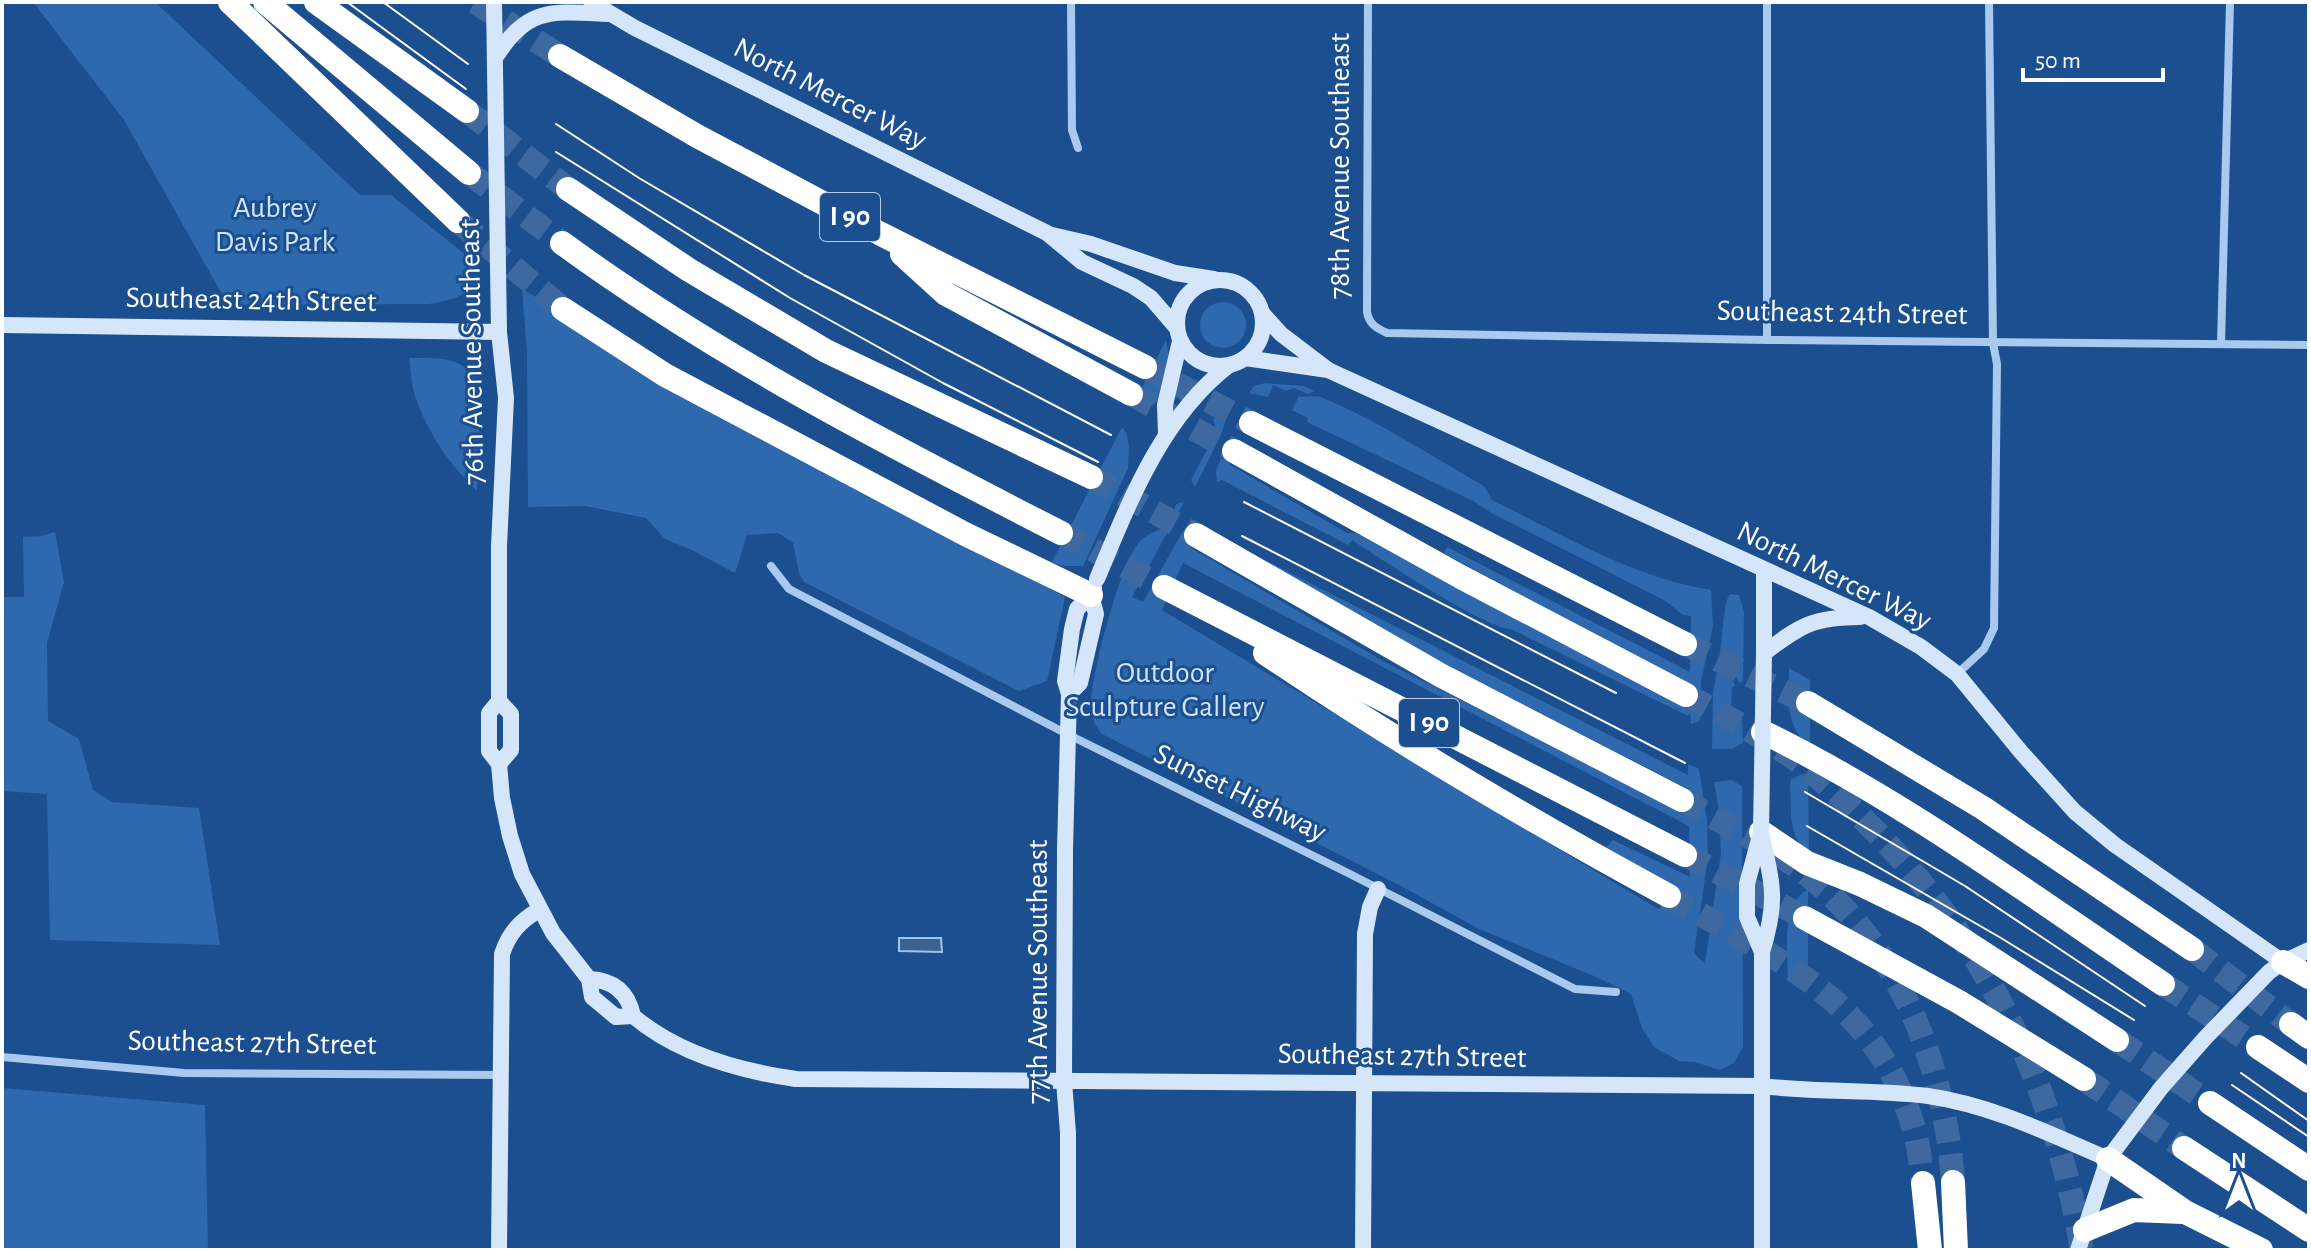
<svg xmlns="http://www.w3.org/2000/svg" width="2311" height="1252" font-family="'Alegreya Sans',sans-serif">
	<style>
		.green { fill: #2e69ad; fill-rule: evenodd }
		.water { fill: #3c6290; stroke: #9cc4f0; stroke-width: 2 }
		.lines { fill: none; stroke-linecap: round; stroke-linejoin: round }
		.highway-tunnel { stroke: #3d69a0; stroke-width: 24; stroke-dasharray: 24 12; stroke-linecap: butt }
		.street { stroke: #a9c9ee; stroke-width: 8 }
		.secondary { stroke: #d6e6fa; stroke-width: 16 }
		.highway { stroke: #fff; stroke-width: 24 }
		.tram { stroke: #fff; stroke-width: 2 }
		.secondary-bridge { stroke: #d6e6fa; stroke-width: 16 }
		.labels { text-anchor: middle; dominant-baseline: central; stroke-width: 6; stroke-linejoin: round; paint-order: stroke }
		.shield { fill: #1b4f8f; stroke: #bbcadd; stroke-width: 2 }
		.shield-label { font-size: 28px; font-weight: bold; fill: #fff }
		.street-label { font-size: 30px; fill: #fff; stroke: #1b4f8f }
		.park-label { font-size: 30px; fill: #cfe3fa; stroke: #1b4f8f }
	</style>
	<rect width="100%" height="100%" fill="#1b4f8f"/>
	<!-- green -->
	<g class="green">
		<path d="M33,2H155L360,195H391L483,269C478,294 451,301 428,304L228,305L124,120Z"/>
		<path d="M522,289L1065,597L1047,681L1019,691L804,582L799,573L793,543L778,533L747,535L735,573L692,550L665,539L646,518L585,506L528,507L527,351Z"/>
		<circle cx="1223" cy="325" r="23"/>
		<path d="M1166,340C1172,362 1169,419 1133,406Z"/>
		<path d="M409,358C442,358 459,355 481,383L477,491C450,465 427,432 415,396C411,384 411,370 409,358Z"/>
		<path d="M1265,383L1304,386L1314,391L1308,394L1294,388L1286,391L1273,385L1268,397L1249,393L1254,386Z"/>
		<path d="M1299,396C1307,399 1315,394 1323,398C1379,421 1431,456 1484,486L1492,500C1563,535 1632,577 1711,590L1713,626L1701,682L1700,721L1691,724L1690,713L1688,716L1511,629C1486,629 1379,558 1352,540L1348,545L1222,480L1217,482L1216,470L1221,459H1225L1232,466L1347,533H1356L1691,711V687L1444,553L1447,547L1690,672L1691,616L1683,615L1664,600L1493,514L1473,501L1307,422L1308,418L1292,410Z"/>
		<path d="M1232,399L1221,435L1195,487L1191,480L1217,430L1213,420L1224,401Z"/>
		<path d="M1122,427L1127,434L1129,448L1128,468L1083,566H1063L1052,562Z"/>
		<path d="M1184,502L1132,597L1143,602L1183,531L1196,525V535L1191,548L1383,661L1688,814L1689,789L1390,637L1241,548L1688,775V764L1699,769L1707,821L1708,858L1694,953L1705,964L1721,853L1719,812L1714,782L1731,780L1742,786L1743,1047L1734,1063L1720,1070L1695,1062L1679,1061L1654,1047L1642,1028L1631,994L1594,976L1479,929L1401,886L1102,734C1095,726 1091,717 1091,706C1091,674 1119,570 1137,545C1149,527 1171,535 1176,504ZM1183,563L1689,826L1690,877L1613,840L1606,847L1680,892L1658,909L1162,610Z"/>
		<path d="M55,532L64,582L47,643L48,721L79,739L93,790L112,802L199,808L220,945L50,940L47,794L2,791V597H24L23,537L41,536Z"/>
		<path d="M1730,594L1739,595L1744,612L1743,681L1739,683L1732,668L1719,659C1722,644 1723,602 1730,594Z"/>
		<path d="M1718,665L1728,672L1735,685L1732,688L1731,711L1742,717L1743,743L1731,749H1712L1713,692Z"/>
		<path d="M1789,668L1810,680V746C1784,727 1789,697 1789,668Z"/>
		<path d="M1803,774L1808,775L1809,857C1787,831 1792,817 1790,785L1791,779Z"/>
		<path d="M1808,889V970L1788,979C1788,950 1780,906 1808,889Z"/>
		<path d="M2,1088L205,1105L208,1250H2Z"/>
	</g>
	<!-- water -->
	<path class="water" d="M899,938H941L942,952L899,951Z"/>
	<g class="lines">
		<!-- highway-tunnel -->
		<g class="highway-tunnel">
			<path d="M475,2L560,56"/>
			<path d="M467,111L568,189"/>
			<path d="M469,173L562,243"/>
			<path d="M458,221L563,309"/>
			<path d="M1145,367L1251,423"/>
			<path d="M1131,394L1234,451"/>
			<path d="M1091,477L1196,535"/>
			<path d="M1061,533L1164,587"/>
			<path d="M1685,644L1808,703"/>
			<path d="M1686,695C1723,715 1761,735 1795,759C1826,782 1854,810 1881,837C1993,955 2055,1091 2082,1250"/>
			<path d="M1682,800C1729,827 1782,851 1822,887C1906,962 1945,1073 1953,1182"/>
			<path d="M1685,855L1805,918"/>
			<path d="M1669,896C1776,960 1876,998 1914,1129C1919,1146 1921,1166 1923,1183"/>
			<path d="M2192,949L2291,1024"/>
			<path d="M2163,984L2258,1047"/>
			<path d="M2117,1040L2210,1103"/>
			<path d="M2084,1079L2184,1148"/>
		</g>
		<!-- street -->
		<g class="street">
			<path d="M1071,2L1072,130L1078,148"/>
			<path d="M1368,2L1367,312C1369,324 1376,328 1387,333L1767,340L2309,345"/>
			<path d="M1767,2V340"/>
			<path d="M2221,344L2230,2"/>
			<path d="M771,566L789,589L1067,734L1346,872L1575,989L1616,992"/>
			<path d="M1957,674L1984,649L1994,628L1997,364L1993,343L1989,2"/>
			<path d="M2,1057L184,1073L500,1075"/>
		</g>
		<!-- secondary -->
		<g class="secondary">
			<path d="M494,2L499,332L506,398L499,546V701L489,713V751L499,764L502,798L510,836L522,874L553,933L589,979L592,997L616,1017L633,1016"/>
			<path d="M591,2L635,28L1047,233L1082,262L1133,286L1151,298L1176,327"/>
			<path d="M495,58C528,7 550,11 607,14"/>
			<path d="M1052,235L1091,244L1175,273L1214,279"/>
			<circle cx="1220" cy="323" r="43"/>
			<path d="M1262,313L1281,334L1327,369"/>
			<path d="M2,325L499,332"/>
			<path d="M1245,358L1328,370L1869,617L1921,647L1957,674L2021,752L2075,812L2115,845L2283,962"/>
			<path d="M1764,571V653"/>
			<path d="M1764,653C1801,625 1814,617 1860,617"/>
			<path d="M1069,694L1080,683L1096,614L1091,595"/>
			<path d="M499,701L511,714V750L499,764"/>
			<path d="M589,979C613,980 628,992 633,1016C678,1054 739,1071 796,1079L1762,1086C1818,1093 1873,1089 1928,1096C1991,1105 2050,1134 2108,1159"/>
			<path d="M499,1250L502,954C509,933 520,921 539,910"/>
			<path d="M1068,1250V1133L1064,1081L1065,850L1069,694L1065,681L1072,629L1077,609L1091,595L1094,588"/>
			<path d="M1363,1250L1365,934L1370,907L1378,889"/>
			<path d="M1762,1250V952"/>
			<path d="M2078,1250L2108,1159L2161,1088L2206,1037L2269,972L2283,962L2309,950"/>
		</g>
		<!-- highway -->
		<g class="highway">
			<path d="M230,2L458,221"/>
			<path d="M265,2L469,173"/>
			<path d="M316,2L467,111"/>
			<path d="M560,56L697,136L879,233L1145,367"/>
			<path d="M568,189L689,270L826,351L1091,477"/>
			<path d="M562,243C718,357 889,445 1061,533"/>
			<path d="M902,254L946,294L1131,394"/>
			<path d="M563,309L665,375L965,534L1091,595"/>
			<path d="M1251,423L1685,644"/>
			<path d="M1234,451L1461,577L1686,695"/>
			<path d="M1196,535L1440,675L1682,800"/>
			<path d="M1164,587L1685,855"/>
			<path d="M1265,653C1395,741 1531,821 1669,896"/>
			<path d="M1808,703L1983,808L2192,949"/>
			<path d="M1763,732C1904,801 2032,896 2163,984"/>
			<path d="M1761,832L1807,863L1860,884L1926,916L2117,1040"/>
			<path d="M1805,918L1959,1002L2084,1079"/>
			<path d="M2283,962L2309,977"/>
			<path d="M2291,1024L2309,1037"/>
			<path d="M2258,1047L2309,1081"/>
			<path d="M2210,1103L2309,1169"/>
			<path d="M2184,1148L2309,1230"/>
			<path d="M2108,1159L2185,1212L2261,1250"/>
			<path d="M1953,1182L1956,1250"/>
			<path d="M1923,1183L1930,1250"/>
			<path d="M2085,1230L2134,1210L2183,1212"/>
		</g>
		<!-- tram -->
		<g class="tram">
			<path d="M347,2L466,89"/>
			<path d="M383,2L468,64"/>
			<path d="M556,124L639,178L804,275L1111,435"/>
			<path d="M556,152L790,298L943,383L1098,462"/>
			<path d="M1244,502L1616,693"/>
			<path d="M1242,536L1685,763"/>
			<path d="M1805,792L1965,886L2145,1006"/>
			<path d="M1807,826L2001,938L2134,1020"/>
			<path d="M2241,1073L2309,1121"/>
			<path d="M2232,1085L2309,1137"/>
		</g>
		<!-- secondary-bridge -->
		<g class="secondary-bridge">
			<path d="M1166,434L1165,405L1180,341"/>
			<path d="M1097,579C1129,503 1161,418 1228,366"/>
			<path d="M1761,834C1773,884 1778,901 1762,952"/>
			<path d="M1762,952L1747,917V884L1761,832L1764,653"/>
		</g>
	</g>
	<g class="labels">
		<!-- shield labels -->
		<g class="shield">
			<rect x="820" y="193" width="60" height="48" rx="6"/>
			<rect x="1399" y="699" width="60" height="48" rx="6"/>
		</g>
		<g class="shield-label">
			<text x="850" y="217">I 90</text>
			<text x="1429" y="723">I 90</text>
		</g>
		<!-- street labels -->
		<g class="street-label">
			<text transform="translate(830 94) rotate(27)">North Mercer Way</text>
			<text transform="translate(1340 166) rotate(-90)">78th Avenue Southeast</text>
			<text transform="translate(251 300) rotate(1)">Southeast 24th Street</text>
			<text transform="translate(1842 313) rotate(1)">Southeast 24th Street</text>
			<text transform="translate(472 352) rotate(-91)">76th Avenue Southeast</text>
			<text transform="translate(1834 576) rotate(26)">North Mercer Way</text>
			<text transform="translate(1240 793) rotate(26)">Sunset Highway</text>
			<text transform="translate(1038 972) rotate(-90)">77th Avenue Southeast</text>
			<text transform="translate(252 1043) rotate(1)">Southeast 27th Street</text>
			<text transform="translate(1402 1056) rotate(1)">Southeast 27th Street</text>
		</g>
		<!-- park labels -->
		<g class="park-label">
			<text x="275" y="208">Aubrey<tspan x="275" dy="34">Davis Park</tspan></text>
			<text x="1165" y="673">Outdoor<tspan x="1165" dy="34">Sculpture Gallery</tspan></text>
		</g>
	</g>
	<!-- border -->
	<rect width="2311" height="1252" fill="none" stroke="#ffffff" stroke-width="8"/>
	<!-- north arrow -->
	<g transform="translate(2239 1180)" stroke="#1b4f8f" stroke-width="6" paint-order="stroke">
	<path d="M0-6L14 30L0 20L-14 30Z" fill="#ffffff"/>
	<text y="-12" font-size="22" font-weight="bold" text-anchor="middle" fill="#ffffff">N</text>
	</g>
	<!-- scale -->
	<path d="M2023 68v12h140v-12" fill="none" stroke="#ffffff" stroke-width="4"/>
	<text x="2035" y="68" font-size="24" fill="#ffffff" stroke="#1b4f8f" stroke-width="6" paint-order="stroke">50 m</text>
</svg>
